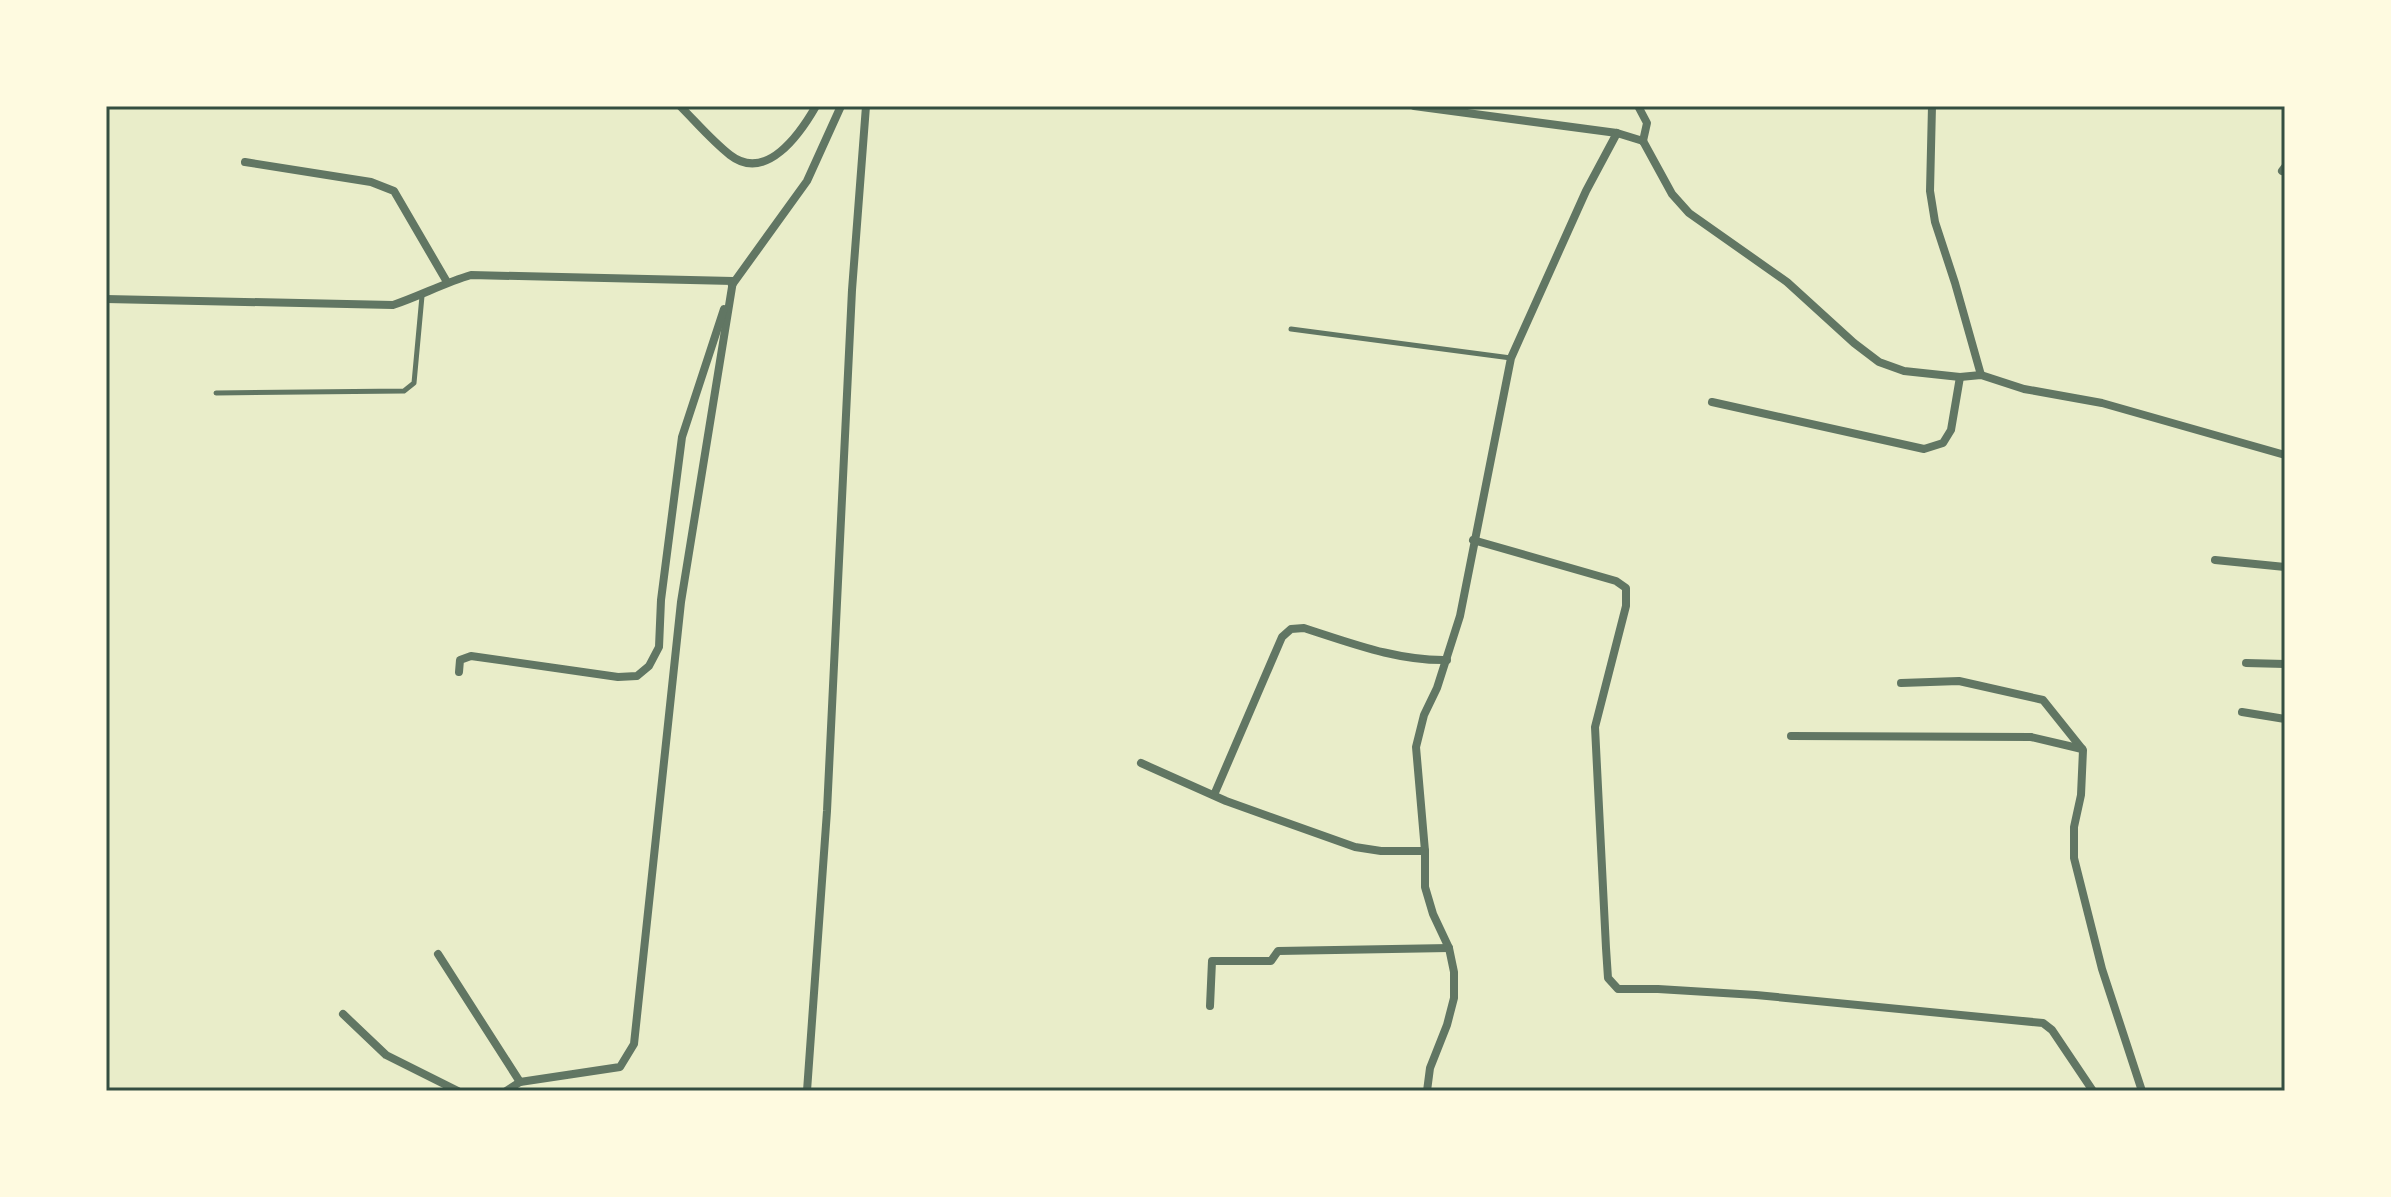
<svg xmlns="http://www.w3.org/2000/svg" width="2391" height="1197" font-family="Raleway,sans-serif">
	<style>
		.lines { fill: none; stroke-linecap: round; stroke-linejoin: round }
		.service { stroke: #617663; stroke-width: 5 }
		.minor { stroke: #617663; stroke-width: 8 }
		.neatline { fill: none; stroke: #344e41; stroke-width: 3 }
	</style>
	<rect width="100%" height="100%" fill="#e9edc9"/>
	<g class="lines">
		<!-- service -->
		<g class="service">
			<path d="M1291,329L1511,358"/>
			<path d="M216,393L404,391L414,383L422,296"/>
		</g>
		<!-- minor -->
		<g class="minor">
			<path d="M680,106C696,122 712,141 730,155C766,183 800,134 816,106"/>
			<path d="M1414,106L1617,133L1643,141"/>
			<path d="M1638,106L1647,123L1643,141"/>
			<path d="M1932,106L1930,191L1935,222L1955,283L1981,375"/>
			<path d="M1643,141L1672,194L1689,213L1787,282L1854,343L1879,362L1904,371L1960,377L1981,375L2024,389L2102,403L2285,455"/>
			<path d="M245,162L371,182L394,191L447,282"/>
			<path d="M2282,171L2285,167"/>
			<path d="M732,285L807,181L841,106"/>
			<path d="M106,299L393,305C420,296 444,283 471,275L733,281L681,602L634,1044L620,1067L520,1082L506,1091"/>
			<path d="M1712,402L1924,449L1943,443L1951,430L1960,377"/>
			<path d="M1473,540L1616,581L1626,588V606L1595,727L1606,948L1608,978L1618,989H1658L1756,995L2043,1023L2052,1030L2093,1091"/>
			<path d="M2215,560L2285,567"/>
			<path d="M2246,663L2285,664"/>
			<path d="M459,672L460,660L471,656L618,677L637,676L649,666L659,647L661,600L682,437L724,309"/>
			<path d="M1901,683L1959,681L2043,700L2083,750L2081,795L2074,827V858L2102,969L2142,1091"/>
			<path d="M2242,712L2285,719"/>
			<path d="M1791,736L2031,737L2082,749"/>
			<path d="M1141,763L1226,801L1355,847L1381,851H1425"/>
			<path d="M1214,795L1282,637L1291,629L1304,628C1351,643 1397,661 1447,660"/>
			<path d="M438,954L520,1082"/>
			<path d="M1210,1006L1212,961H1271L1278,951L1449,948"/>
			<path d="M343,1014L386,1055L458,1091"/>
			<path d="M807,1091L827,811L852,290L866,106"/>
			<path d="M1427,1091L1430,1068L1447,1025L1454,998V972L1449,948L1433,914L1425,887V851L1416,747L1424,715L1437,688L1460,616L1511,358L1586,191L1617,133"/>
		</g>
	</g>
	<!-- border -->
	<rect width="2391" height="1197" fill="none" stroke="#fefae0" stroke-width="216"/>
	<rect x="108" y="108" width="2175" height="981" class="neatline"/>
</svg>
